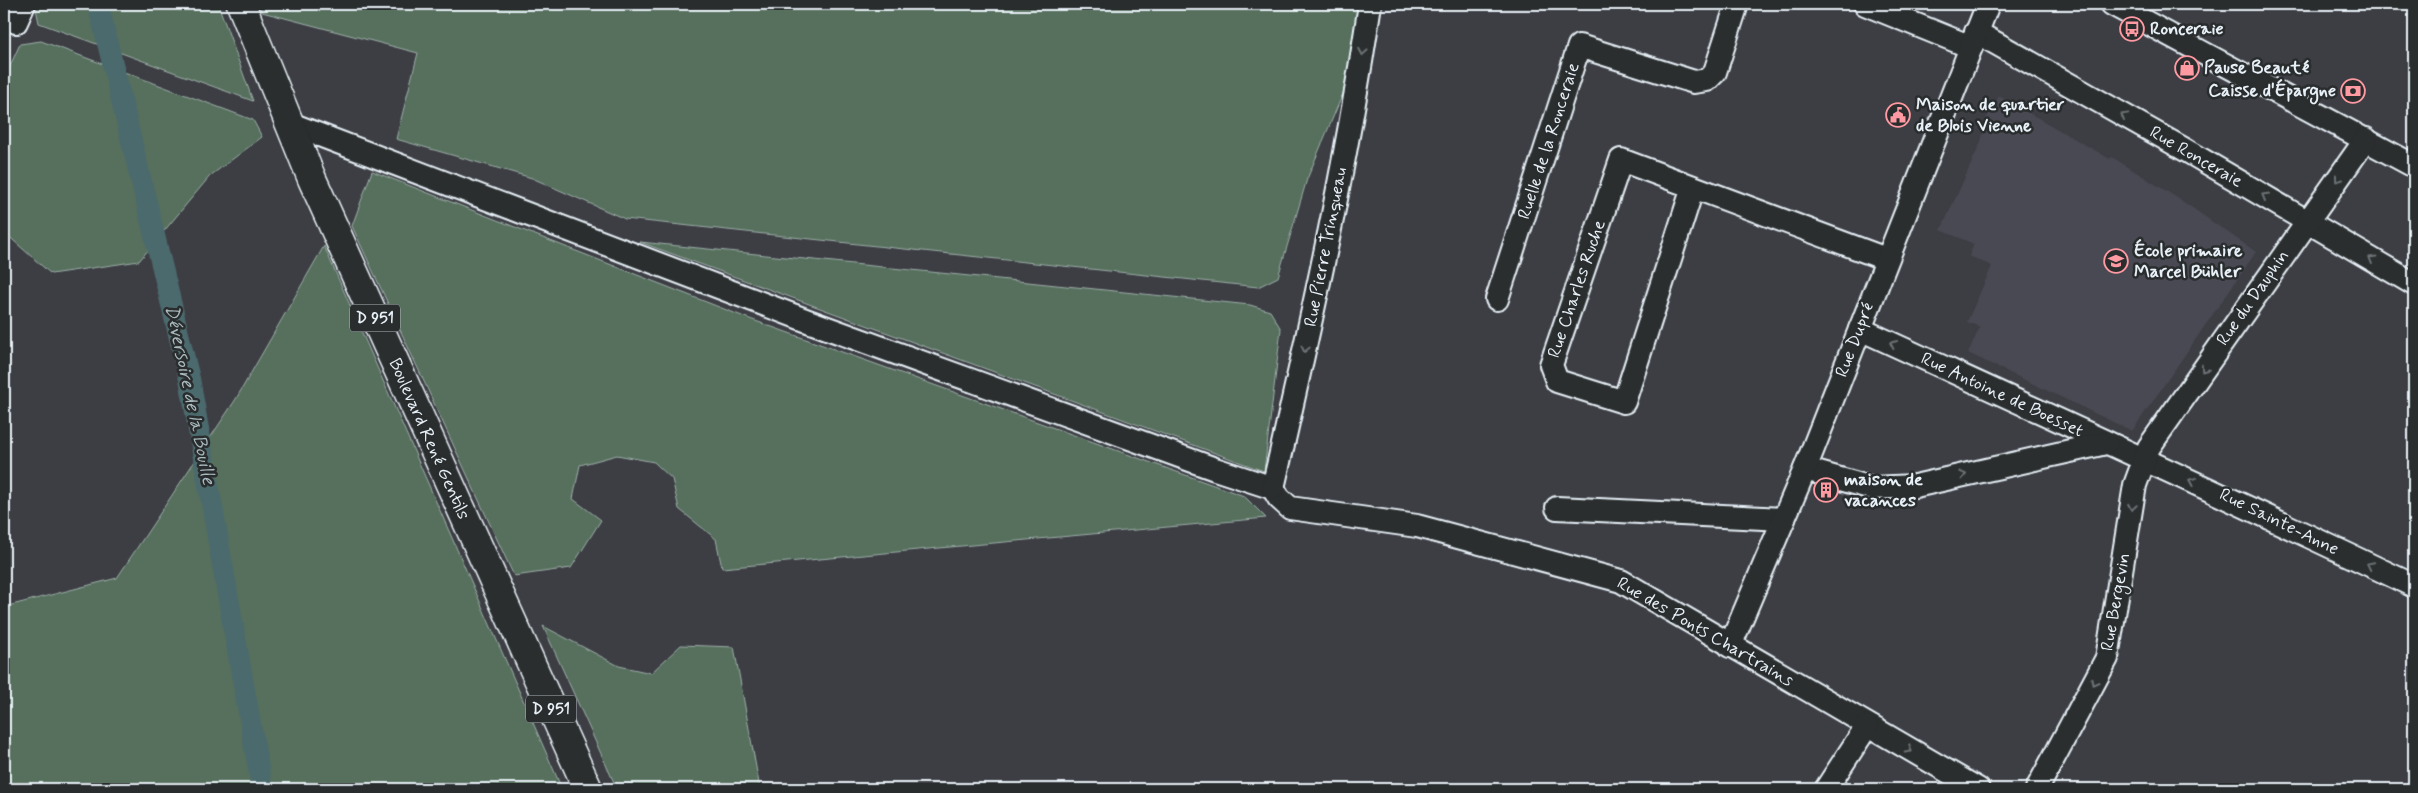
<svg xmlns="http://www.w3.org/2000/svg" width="2418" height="793" font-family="Mynerve,sans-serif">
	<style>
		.built { fill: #4a4a53 }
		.green { fill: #566f5d; stroke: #9fb0aa }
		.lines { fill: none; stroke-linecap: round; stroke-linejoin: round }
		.canal { stroke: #4c6a6d; stroke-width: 21 }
		.street-casing { stroke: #e8f1f8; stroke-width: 26 }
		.primary-casing { stroke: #e8f1f8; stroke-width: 31 }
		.street { stroke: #2a2d2e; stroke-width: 22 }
		.primary { stroke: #2a2d2e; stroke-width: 28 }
		.oneway { stroke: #6c7275 }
		.labels { text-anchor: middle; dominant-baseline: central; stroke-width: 5; stroke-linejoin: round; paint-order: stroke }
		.shield { fill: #2a2d2e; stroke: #afb6bb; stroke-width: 1 }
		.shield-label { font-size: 16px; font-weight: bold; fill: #e8f1f8 }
		.poi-label { font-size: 18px; font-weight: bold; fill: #e8f1f8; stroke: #2a2d2e; text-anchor: start }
		.street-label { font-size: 18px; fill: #e8f1f8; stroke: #2a2d2e }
		.water-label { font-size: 19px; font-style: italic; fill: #aabbc0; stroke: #2a2d2e }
	</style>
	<rect width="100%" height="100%" fill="#3d3e44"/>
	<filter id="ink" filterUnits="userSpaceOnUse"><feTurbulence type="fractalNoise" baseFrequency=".02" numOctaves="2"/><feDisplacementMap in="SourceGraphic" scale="10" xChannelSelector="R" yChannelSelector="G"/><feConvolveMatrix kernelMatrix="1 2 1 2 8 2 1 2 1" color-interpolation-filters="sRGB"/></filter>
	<g filter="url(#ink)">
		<!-- built -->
		<path class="built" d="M1999,96L2110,159L2112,157L2182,201L2256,252L2132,431L1968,353L1980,327L1967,322L1992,266L1969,256L1974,244L1941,230L1981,142L1986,119Z"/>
		<!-- green -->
		<g class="green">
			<path d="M4,4H20L4,39Z"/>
			<path d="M35,4H218L253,101L39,23Z"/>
			<path d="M259,4H1360L1347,84L1307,179L1278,277L1258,287L625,219L532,178L396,139L418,53L262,12Z"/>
			<path d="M41,41L253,120L262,137L210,176L139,261L51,274L4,232V79L20,44Z"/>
			<path d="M372,171L747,318L1244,496L1266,518L722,568L716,539L679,509L672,479L654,462L617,455L580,465L573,499L601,520L571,568L514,576L352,226Z"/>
			<path d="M640,242L1250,305L1270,311L1281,329L1264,471Z"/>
			<path d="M324,246L562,789H4V607L117,578L236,399Z"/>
			<path d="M543,626L619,666L651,673L681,645L734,647L760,789H617Z"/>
		</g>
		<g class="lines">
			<!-- canal -->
			<path class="canal" d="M98,4L190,381L262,789"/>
			<!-- street casing -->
			<g class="street-casing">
				<g id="street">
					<path d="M1865,4L1971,47"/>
					<path d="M2112,4L2414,166"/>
					<path d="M16,22L24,4"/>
					<path d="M1976,32L2182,148L2414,284"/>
					<path d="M288,123L808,321L1215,469L1273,488"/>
					<path d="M1693,187L1624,402L1557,381L1551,365L1621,160L1886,259"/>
					<path d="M1497,299L1579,46L1694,82L1707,80L1715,72L1737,4"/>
					<path d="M1860,329C2045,414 2230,498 2414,586"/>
					<path d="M1805,469L1872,488L1915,486L2106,443"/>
					<path d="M1273,488L1279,498L1290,508L1417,526L1621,581L1978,789"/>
					<path d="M1273,488C1310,327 1346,167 1370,4"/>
					<path d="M1557,508L1784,519"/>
					<path d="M1730,646L1805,469L1988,4"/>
					<path d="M1826,789L1867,726"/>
					<path d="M2037,789L2107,658L2135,485L2149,447L2366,139"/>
				</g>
			</g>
			<!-- primary casing -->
			<g class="primary-casing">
				<path id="primary" d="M241,4L312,179L588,789"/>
			</g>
			<!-- street -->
			<use href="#street" class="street"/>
			<!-- primary -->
			<use href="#primary" class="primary"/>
		</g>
		<!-- one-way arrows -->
		<defs><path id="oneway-chevron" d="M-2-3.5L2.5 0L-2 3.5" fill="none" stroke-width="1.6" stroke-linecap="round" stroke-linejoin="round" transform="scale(1.25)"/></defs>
		<g class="oneway">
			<use href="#oneway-chevron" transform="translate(1363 52) rotate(99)"/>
			<use href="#oneway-chevron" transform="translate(2124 116) rotate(-151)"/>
			<use href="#oneway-chevron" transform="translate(2338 179) rotate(126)"/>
			<use href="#oneway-chevron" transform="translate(2265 196) rotate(-150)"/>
			<use href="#oneway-chevron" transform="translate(2372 259) rotate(-149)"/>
			<use href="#oneway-chevron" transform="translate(1893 344) rotate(-155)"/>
			<use href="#oneway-chevron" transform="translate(1305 349) rotate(103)"/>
			<use href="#oneway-chevron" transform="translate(2204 369) rotate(125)"/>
			<use href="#oneway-chevron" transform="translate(1963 475) rotate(-13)"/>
			<use href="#oneway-chevron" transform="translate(2192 481) rotate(-157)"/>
			<use href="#oneway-chevron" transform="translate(2132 507) rotate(99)"/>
			<use href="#oneway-chevron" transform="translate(2370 565) rotate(-154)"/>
			<use href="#oneway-chevron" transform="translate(2094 682) rotate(118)"/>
			<use href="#oneway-chevron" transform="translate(1909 750) rotate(30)"/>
		</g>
	</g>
	<!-- icons -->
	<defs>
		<g id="bus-ring" transform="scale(1.25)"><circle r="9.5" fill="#2a2d2e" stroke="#ff9aa2" stroke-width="1.5"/><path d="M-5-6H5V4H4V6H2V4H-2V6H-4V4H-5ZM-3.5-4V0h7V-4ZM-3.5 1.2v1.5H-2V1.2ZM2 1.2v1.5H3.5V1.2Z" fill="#ff9aa2"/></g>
		<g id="shop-ring" transform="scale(1.25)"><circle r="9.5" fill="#2a2d2e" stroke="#ff9aa2" stroke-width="1.5"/><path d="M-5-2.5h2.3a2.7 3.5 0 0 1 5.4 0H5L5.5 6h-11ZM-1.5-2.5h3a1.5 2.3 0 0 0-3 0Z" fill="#ff9aa2"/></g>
		<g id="bank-ring" transform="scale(1.25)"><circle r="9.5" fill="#2a2d2e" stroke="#ff9aa2" stroke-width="1.5"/><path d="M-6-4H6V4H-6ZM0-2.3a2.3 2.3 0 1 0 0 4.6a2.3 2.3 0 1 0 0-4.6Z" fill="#ff9aa2"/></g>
		<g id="civic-ring" transform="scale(1.25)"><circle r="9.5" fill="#2a2d2e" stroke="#ff9aa2" stroke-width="1.5"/><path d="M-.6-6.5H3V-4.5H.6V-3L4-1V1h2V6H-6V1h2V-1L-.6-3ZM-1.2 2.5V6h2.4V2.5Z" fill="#ff9aa2"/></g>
		<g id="school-ring" transform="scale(1.25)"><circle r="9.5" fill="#2a2d2e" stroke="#ff9aa2" stroke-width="1.5"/><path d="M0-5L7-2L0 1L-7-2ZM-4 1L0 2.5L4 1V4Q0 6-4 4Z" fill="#ff9aa2"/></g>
		<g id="building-ring" transform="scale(1.25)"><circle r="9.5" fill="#2a2d2e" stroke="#ff9aa2" stroke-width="1.5"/><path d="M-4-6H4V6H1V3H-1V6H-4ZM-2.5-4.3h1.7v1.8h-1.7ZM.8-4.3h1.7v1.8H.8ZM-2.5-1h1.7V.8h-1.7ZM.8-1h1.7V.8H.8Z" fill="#ff9aa2"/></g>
	</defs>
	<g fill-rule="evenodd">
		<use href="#bus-ring" x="2132" y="29"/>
		<use href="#shop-ring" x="2187" y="68"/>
		<use href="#bank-ring" x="2353" y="91"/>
		<use href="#civic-ring" x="1898" y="115"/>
		<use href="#school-ring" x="2116" y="261"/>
		<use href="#building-ring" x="1826" y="490"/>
	</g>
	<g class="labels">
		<!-- shield labels -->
		<g class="shield">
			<rect x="350" y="304.5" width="50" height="27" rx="4"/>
			<rect x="526" y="695.5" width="50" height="27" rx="4"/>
		</g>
		<g class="shield-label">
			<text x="375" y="318">D 951</text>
			<text x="551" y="709">D 951</text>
		</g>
		<!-- poi labels -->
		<g class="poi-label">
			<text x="2150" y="29">Ronceraie</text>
			<text x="2204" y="68">Pause Beauté</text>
			<text x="2336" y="91" text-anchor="end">Caisse d'Épargne</text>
			<text x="1916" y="105">Maison de quartier<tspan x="1916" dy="21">de Blois Vienne</tspan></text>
			<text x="2134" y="251">École primaire<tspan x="2134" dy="21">Marcel Bühler</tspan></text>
			<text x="1844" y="480">maison de<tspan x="1844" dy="21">vacances</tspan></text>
		</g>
		<!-- street labels -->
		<g class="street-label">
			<text transform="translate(1549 141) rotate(-72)">Ruelle de la Ronceraie</text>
			<text transform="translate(2196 157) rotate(30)">Rue Ronceraie</text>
			<text transform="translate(1326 247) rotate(-79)">Rue Pierre Trinqueau</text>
			<text transform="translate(1577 289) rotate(-71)">Rue Charles Ruche</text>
			<text transform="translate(2253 298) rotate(-55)">Rue du Dauphin</text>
			<text transform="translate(1855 340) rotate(-69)">Rue Dupré</text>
			<text transform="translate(2002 395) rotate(25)">Rue Antoine de Boesset</text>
			<text transform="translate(429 439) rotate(66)">Boulevard René Gentils</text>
			<text transform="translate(2279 522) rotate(26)">Rue Sainte-Anne</text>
			<text transform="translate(2116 602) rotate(-80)">Rue Bergevin</text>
			<text transform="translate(1705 632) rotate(30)">Rue des Ponts Chartrains</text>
		</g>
		<!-- water labels -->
		<g class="water-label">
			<text transform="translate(190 395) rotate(78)">Déversoire de la Bouille</text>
		</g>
	</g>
	<!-- margin -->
	<rect width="2418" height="793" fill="none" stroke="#2a2d2e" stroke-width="20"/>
	<rect x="10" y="10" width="2398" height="773" fill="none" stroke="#e8f1f8" stroke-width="2" filter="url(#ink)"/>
</svg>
